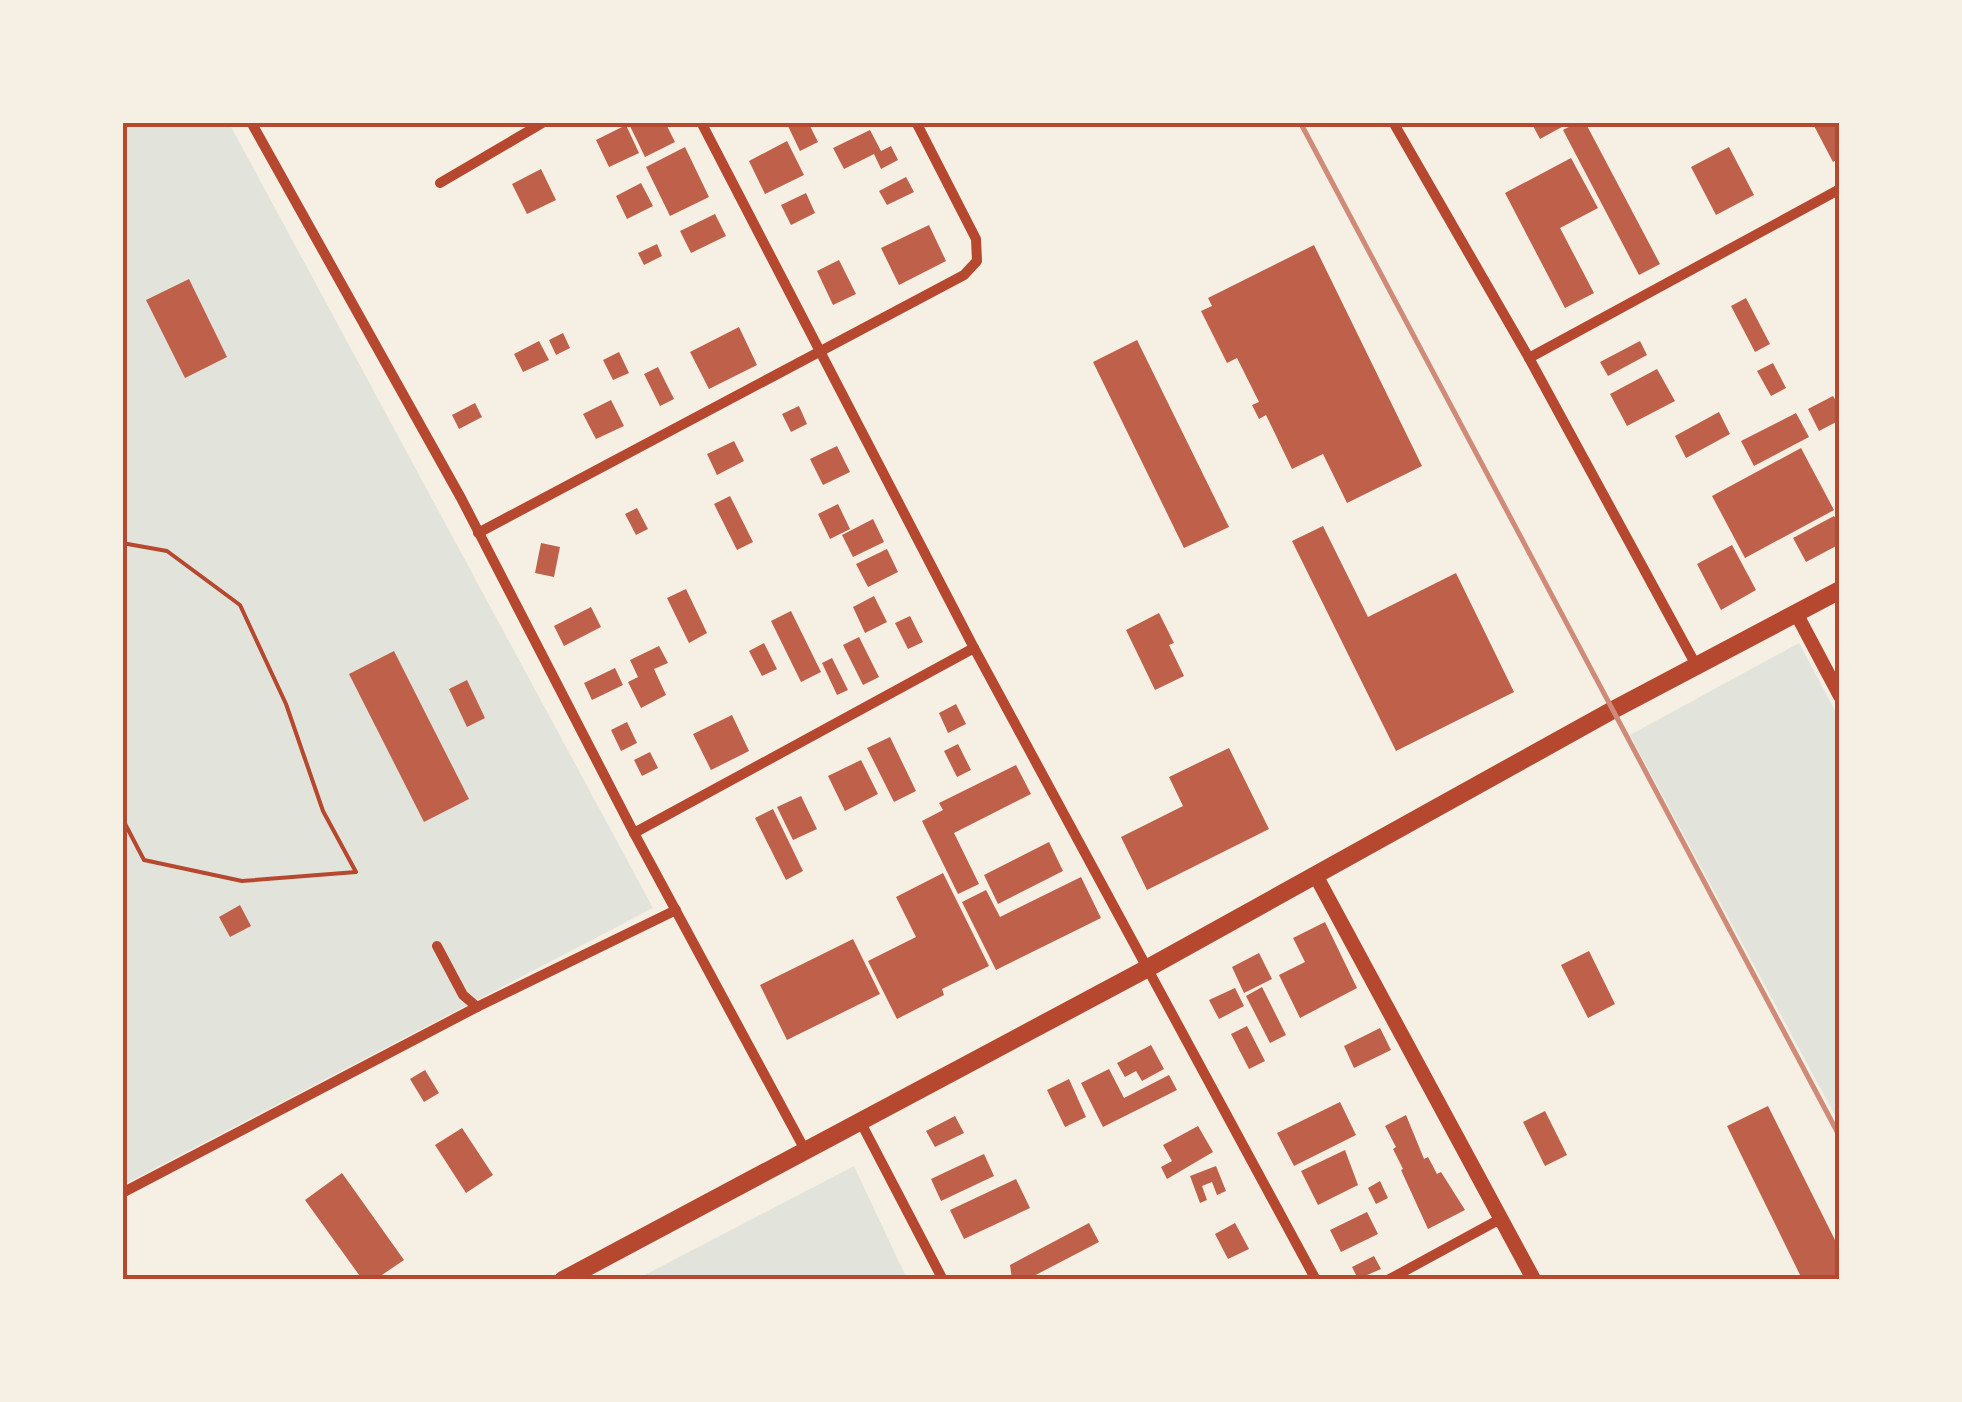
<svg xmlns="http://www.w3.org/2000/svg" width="1962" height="1402" font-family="'Exo 2',sans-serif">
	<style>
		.green { fill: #e2e4dc }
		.building { fill: #bf614a }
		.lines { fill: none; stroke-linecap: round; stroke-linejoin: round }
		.path { stroke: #b5482f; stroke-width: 4 }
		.minor { stroke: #b5482f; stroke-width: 10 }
		.tertiary { stroke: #b5482f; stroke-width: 14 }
		.secondary { stroke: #b5482f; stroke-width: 15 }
		.trunk { stroke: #b5482f; stroke-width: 18 }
		.rail { stroke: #cf8b77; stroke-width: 5 }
		.neatline { fill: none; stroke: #b5482f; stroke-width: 4 }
	</style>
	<rect width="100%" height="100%" fill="#f6efe4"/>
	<!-- green -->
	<g class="green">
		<path d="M123,123H229L653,908L123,1185Z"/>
		<path d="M1799,643L1839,718V1123L1630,735Z"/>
		<path d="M854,1166L907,1279H637Z"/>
	</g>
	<!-- building -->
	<g class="building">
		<path d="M628,122H665L675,142L645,157Z"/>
		<path d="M786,122H808L818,142L800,151Z"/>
		<path d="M1531,122H1571L1540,139Z"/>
		<path d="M1578,122H1585L1660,264L1639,275L1563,130Z"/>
		<path d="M1812,122H1840V158L1833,162Z"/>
		<path d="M626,125L639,153L609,167L596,140Z"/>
		<path d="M870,130L881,151L891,146L898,160L881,169L874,154L844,169L833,148Z"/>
		<path d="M787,141L804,175L765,194L749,161Z"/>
		<path d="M685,147L709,197L670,216L646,167Z"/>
		<path d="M1729,147L1754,195L1716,215L1691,167Z"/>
		<path d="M1571,158L1598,208L1560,228L1594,293L1565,308L1505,193Z"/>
		<path d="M541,169L556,200L527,214L512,184Z"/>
		<path d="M906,177L914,192L887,205L879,191Z"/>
		<path d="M641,183L653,206L627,219L616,196Z"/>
		<path d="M806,193L815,213L791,225L781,205Z"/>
		<path d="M715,214L726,236L691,253L680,231Z"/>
		<path d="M929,225L946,261L899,285L881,248Z"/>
		<path d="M657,244L662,256L644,265L638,253Z"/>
		<path d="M1314,245L1422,466L1347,503L1323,454L1292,469L1266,415L1259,419L1252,405L1259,402L1237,358L1227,363L1201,311L1212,306L1208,298Z"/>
		<path d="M839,260L856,294L833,305L817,271Z"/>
		<path d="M189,279L227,357L185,378L146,300Z"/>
		<path d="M1746,298L1770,344L1755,352L1731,306Z"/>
		<path d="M739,327L757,365L709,389L690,352Z"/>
		<path d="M563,333L570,348L556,355L549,340Z"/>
		<path d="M1137,340L1229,527L1184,548L1093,362Z"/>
		<path d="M539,341L549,360L523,372L514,354Z"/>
		<path d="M1640,341L1647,355L1608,376L1600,362Z"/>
		<path d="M619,352L629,373L613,380L603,360Z"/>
		<path d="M1773,363L1786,388L1771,396L1757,371Z"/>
		<path d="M658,367L674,399L660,406L644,374Z"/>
		<path d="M1657,369L1675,401L1627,426L1610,394Z"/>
		<path d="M1833,396L1840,408V420L1819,431L1808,409Z"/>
		<path d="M611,400L624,426L596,439L583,414Z"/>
		<path d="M475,403L482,417L459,429L452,415Z"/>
		<path d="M799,406L807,424L791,432L782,414Z"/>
		<path d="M1719,412L1730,434L1686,458L1675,436Z"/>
		<path d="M1796,413L1809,437L1754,466L1741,441Z"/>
		<path d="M734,441L744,461L717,475L707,454Z"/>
		<path d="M837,446L850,472L823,485L810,459Z"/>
		<path d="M1801,448L1834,510L1745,558L1712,496Z"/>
		<path d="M730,496L753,542L737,550L714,504Z"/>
		<path d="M838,504L850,529L830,539L818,514Z"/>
		<path d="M637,508L648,529L636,535L625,514Z"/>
		<path d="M1834,516L1840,526V544L1806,562L1793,538Z"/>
		<path d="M873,519L884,542L853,557L842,535Z"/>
		<path d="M1323,526L1368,617L1456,573L1514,692L1396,751L1292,541Z"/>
		<path d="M541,543L560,547L554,577L535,573Z"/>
		<path d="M1732,545L1756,590L1721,610L1697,564Z"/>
		<path d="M887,549L898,572L868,587L856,564Z"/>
		<path d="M686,589L707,633L689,643L667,598Z"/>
		<path d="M874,596L887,622L865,633L853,607Z"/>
		<path d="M591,607L601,627L564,646L554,626Z"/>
		<path d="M791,611L821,672L801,682L771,621Z"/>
		<path d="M1159,613L1174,643L1169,645L1184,676L1155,690L1126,630Z"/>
		<path d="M910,616L923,642L908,649L895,623Z"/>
		<path d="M859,637L879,677L863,685L843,645Z"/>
		<path d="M764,643L777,669L762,676L749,651Z"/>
		<path d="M659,646L668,663L654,669L666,695L641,708L628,682L638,677L630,660Z"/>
		<path d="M394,651L469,799L424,822L349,674Z"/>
		<path d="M832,658L848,690L837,695L822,663Z"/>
		<path d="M615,668L623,685L592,700L584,683Z"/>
		<path d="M467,680L485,718L467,727L449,689Z"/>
		<path d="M956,704L966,724L948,733L939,713Z"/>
		<path d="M732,715L749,751L711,770L693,734Z"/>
		<path d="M627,722L637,743L621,751L611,730Z"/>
		<path d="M890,737L916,791L894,802L867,748Z"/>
		<path d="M958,744L971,770L957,777L944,751Z"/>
		<path d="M1229,748L1269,829L1147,890L1121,837L1183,806L1169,777Z"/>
		<path d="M650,752L658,768L642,776L634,760Z"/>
		<path d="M861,760L878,794L845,811L828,776Z"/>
		<path d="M1016,765L1031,794L954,833L979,884L958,894L922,821L943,810L939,803Z"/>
		<path d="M801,796L817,829L793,840L777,807Z"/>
		<path d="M773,809L803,871L786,880L755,818Z"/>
		<path d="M1049,842L1063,871L998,904L984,875Z"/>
		<path d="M943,873L989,966L942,989L944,995L897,1019L868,961L916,937L896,897Z"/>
		<path d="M1081,877L1101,918L996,970L962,902L986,890L1000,917Z"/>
		<path d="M240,905L251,926L230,937L219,917Z"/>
		<path d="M1325,922L1357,988L1300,1018L1279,975L1305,962L1293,938Z"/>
		<path d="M853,939L880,994L787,1040L760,985Z"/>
		<path d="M1589,951L1615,1004L1588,1018L1561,965Z"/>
		<path d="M1259,953L1272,979L1244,993L1232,967Z"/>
		<path d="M1262,987L1286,1035L1270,1043L1246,996Z"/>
		<path d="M1235,988L1244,1006L1219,1019L1209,1000Z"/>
		<path d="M1247,1026L1265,1061L1249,1069L1231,1034Z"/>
		<path d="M1380,1028L1391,1050L1354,1068L1344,1046Z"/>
		<path d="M1151,1045L1164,1069L1142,1081L1136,1071L1125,1077L1117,1063Z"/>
		<path d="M1109,1069L1124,1098L1169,1075L1177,1090L1103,1127L1081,1083Z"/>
		<path d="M425,1070L439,1093L424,1102L410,1079Z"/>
		<path d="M1069,1079L1086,1117L1065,1127L1047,1090Z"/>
		<path d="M1340,1102L1356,1135L1294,1166L1277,1133Z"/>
		<path d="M1768,1106L1840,1250V1279H1802L1727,1126Z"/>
		<path d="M1545,1111L1567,1155L1545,1166L1523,1122Z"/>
		<path d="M1406,1115L1424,1159L1428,1157L1437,1174L1441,1172L1465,1210L1428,1229L1401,1170L1403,1169L1393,1149L1396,1147L1385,1126Z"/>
		<path d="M955,1116L964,1133L935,1147L926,1131Z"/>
		<path d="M1198,1126L1213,1152L1167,1179L1161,1167L1172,1161L1163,1145Z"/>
		<path d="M462,1128L493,1175L466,1193L435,1145Z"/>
		<path d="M1345,1150L1358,1185L1318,1205L1301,1171Z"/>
		<path d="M984,1154L994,1176L941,1201L931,1179Z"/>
		<path d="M1216,1166L1226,1191L1217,1195L1212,1182L1202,1186L1207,1200L1200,1203L1190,1176Z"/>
		<path d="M342,1173L404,1260L376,1279H362L305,1200Z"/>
		<path d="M1016,1179L1030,1208L964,1239L950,1210Z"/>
		<path d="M1380,1181L1388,1198L1376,1204L1368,1188Z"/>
		<path d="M1367,1212L1378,1234L1341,1252L1330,1230Z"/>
		<path d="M1089,1223L1099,1242L1028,1279H1012L1010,1265Z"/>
		<path d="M1235,1223L1249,1249L1228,1259L1215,1234Z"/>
		<path d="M1374,1256L1381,1269L1358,1279L1352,1267Z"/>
	</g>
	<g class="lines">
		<!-- path -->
		<path class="path" d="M122,543L167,551L240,605L286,704L323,811L356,872L242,881L144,860L122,818"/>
		<!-- minor -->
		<g class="minor">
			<path d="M251,122L461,498L634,833L805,1150"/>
			<path d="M701,122L974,648L1316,1280"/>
			<path d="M1393,122L1529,358L1696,665"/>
			<path d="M440,183L544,122"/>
			<path d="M1529,358L1840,189"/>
			<path d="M478,533L964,275L977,261L976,239L916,122"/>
			<path d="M634,833L974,648"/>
			<path d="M437,946L463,995L477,1007L676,910"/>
			<path d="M860,1121L943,1280"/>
			<path d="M122,1193L477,1007"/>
			<path d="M1388,1280L1502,1218"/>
		</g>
		<!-- tertiary -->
		<path class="tertiary" d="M1796,613L1840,696"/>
		<!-- secondary -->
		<path class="secondary" d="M1316,876L1534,1280"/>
		<!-- trunk -->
		<path class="trunk" d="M563,1280L1148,968L1611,711L1840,590"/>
		<!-- rail -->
		<path class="rail" d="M1300,122L1840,1137"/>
	</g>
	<!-- border -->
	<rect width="1962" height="1402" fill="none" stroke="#f6efe4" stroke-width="250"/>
	<rect x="125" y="125" width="1712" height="1152" class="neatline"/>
</svg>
